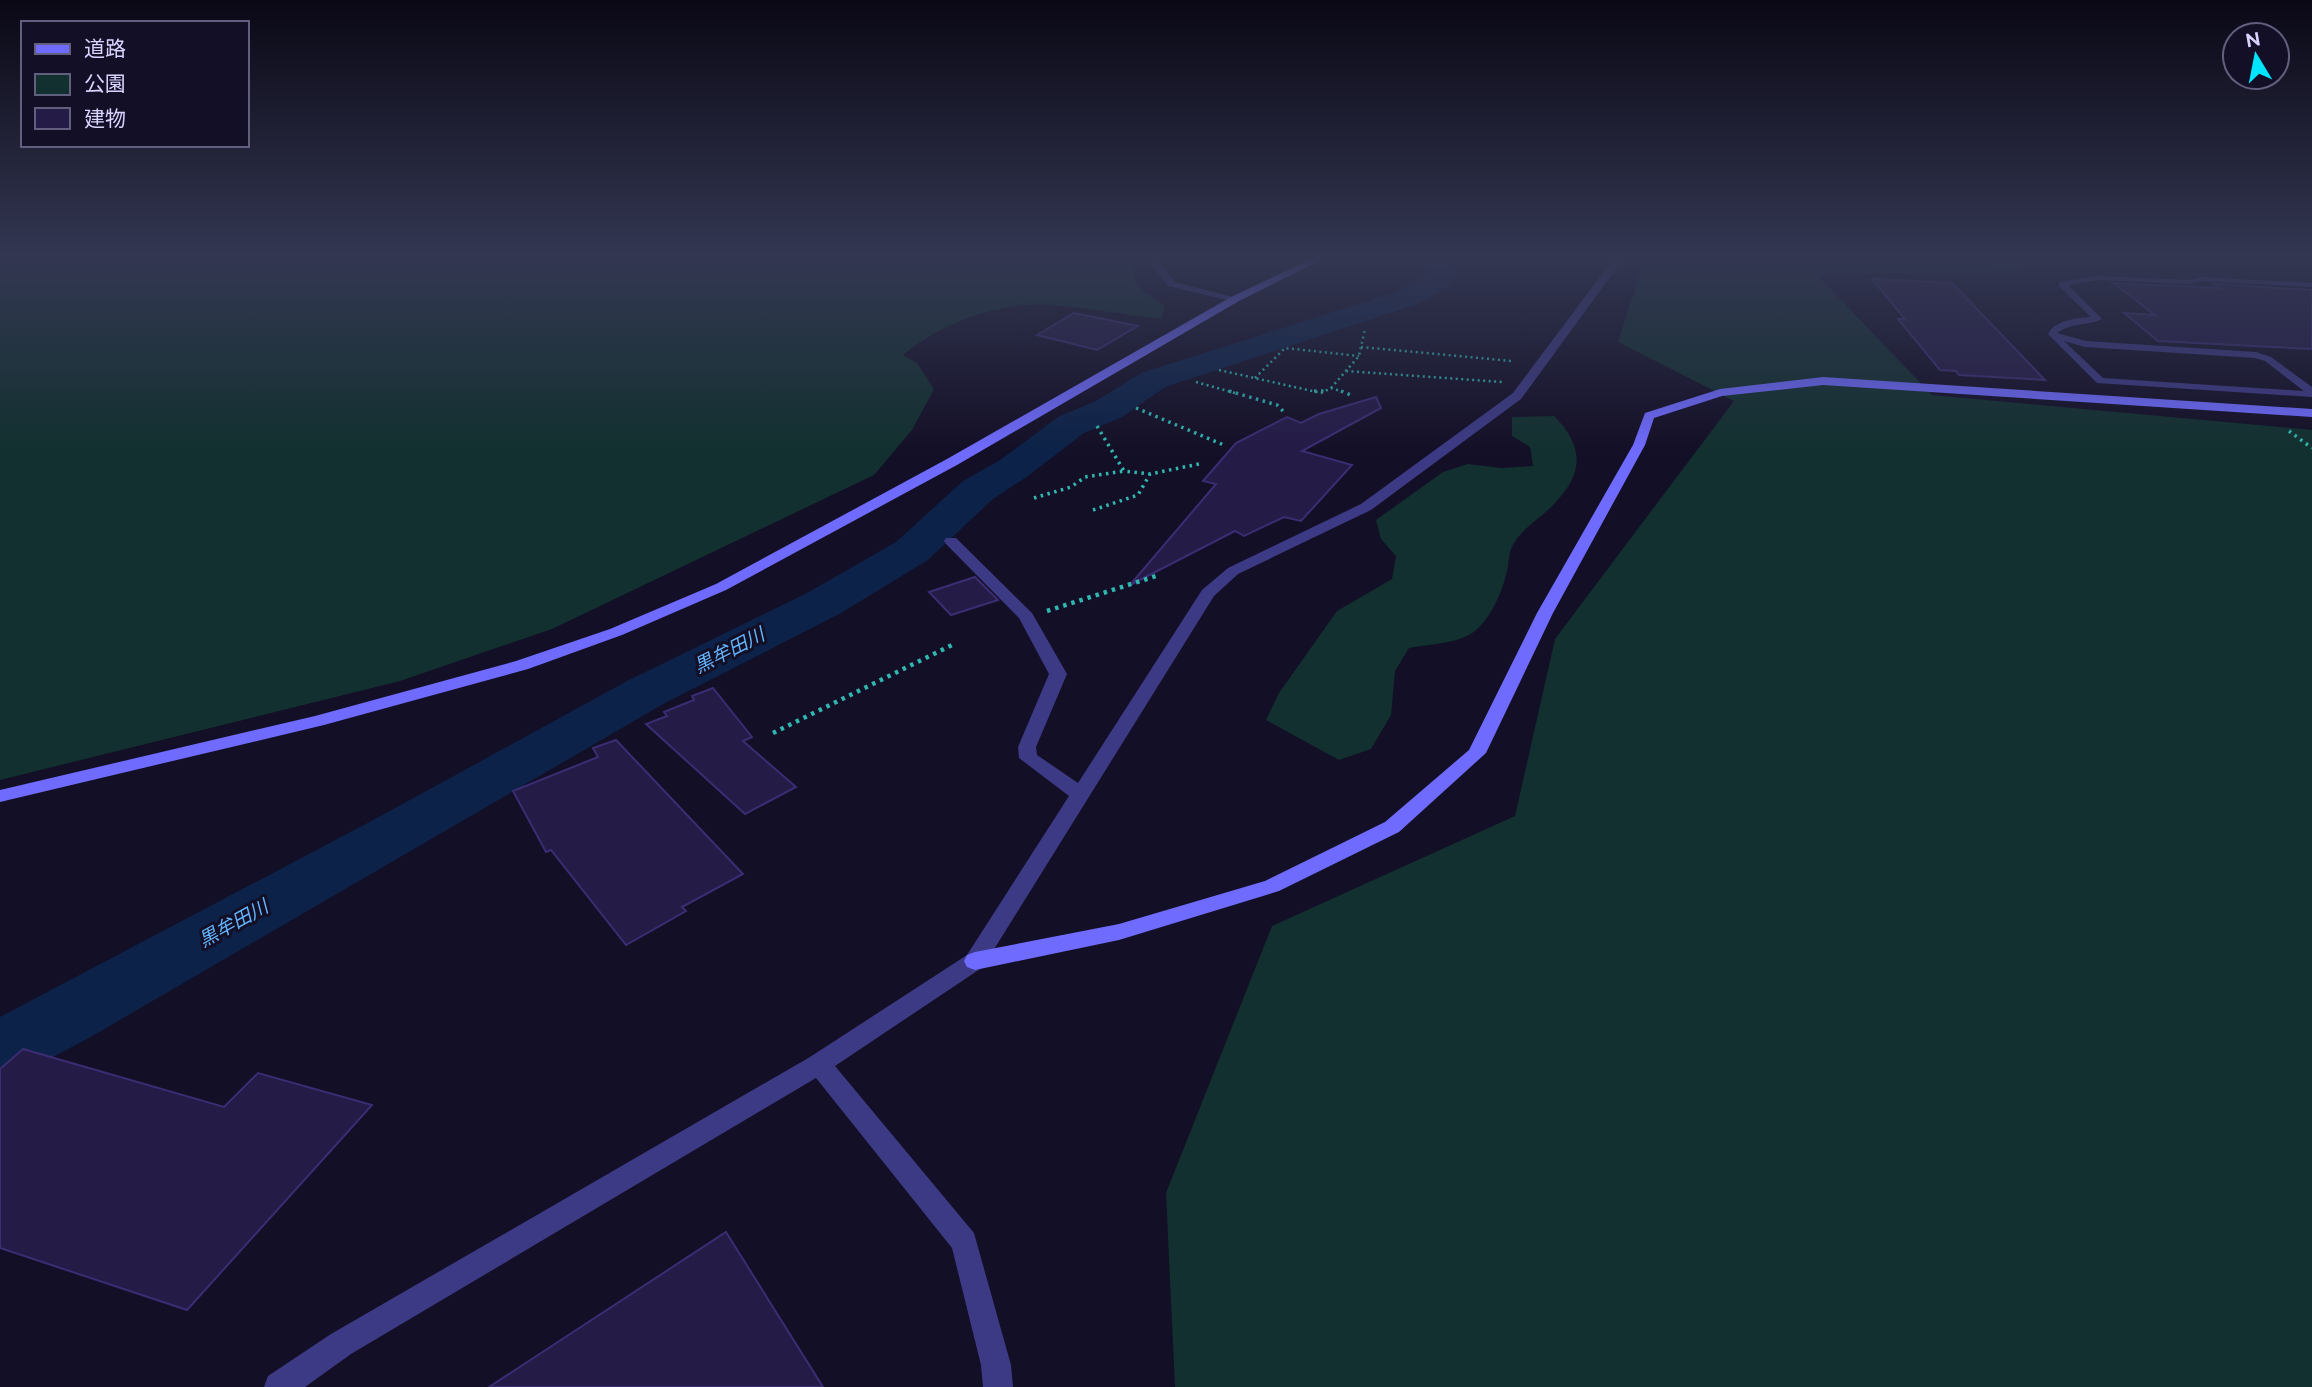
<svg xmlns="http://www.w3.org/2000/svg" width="2312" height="1387" font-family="Raleway,'Noto Sans JP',sans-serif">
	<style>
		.green { fill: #12302f }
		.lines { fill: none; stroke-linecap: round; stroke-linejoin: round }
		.river { fill: #0c2248; fill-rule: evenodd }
		.building { fill: #241b47; stroke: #3b2d73; stroke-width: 2 }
		.path-far2 { stroke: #2fb8b0; stroke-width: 2.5; stroke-dasharray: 2 3.5; stroke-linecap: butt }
		.path-far1 { stroke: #2fb8b0; stroke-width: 3.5; stroke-dasharray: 2.5 4.5; stroke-linecap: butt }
		.path { stroke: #2fb8b0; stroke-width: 4.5; stroke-dasharray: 3.5 5; stroke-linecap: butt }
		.lane { fill: #3d3a85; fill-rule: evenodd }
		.street { fill: #3d3a85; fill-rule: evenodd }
		.secondary { fill: #6f6bff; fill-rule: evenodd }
		.labels { text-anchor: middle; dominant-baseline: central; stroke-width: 6; stroke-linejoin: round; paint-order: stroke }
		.water-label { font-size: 19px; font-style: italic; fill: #62b6ff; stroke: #130f26 }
	</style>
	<rect width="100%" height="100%" fill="#130f26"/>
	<!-- green -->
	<g class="green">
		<path d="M0,258H1130L1137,286L1165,306L1161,319C1124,315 1086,307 1048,305C999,302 940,323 903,355L917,363L934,389L912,430L874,475L552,629L400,681L0,780Z"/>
		<path d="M1645,258H2082L1985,272L1817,275L1932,395L2312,430V1387H1175L1166,1193L1272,926L1515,816L1555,639L1734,401L1618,342Z"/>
		<path d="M1554,416C1583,445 1585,472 1555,503C1541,519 1520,528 1511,549C1508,557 1509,567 1506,575C1501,595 1491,617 1475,631C1459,644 1429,644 1409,648L1395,671L1391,715L1371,749L1339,760L1266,720L1279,693L1337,611L1392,579L1396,556L1381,539L1376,520L1443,472L1468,464L1501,468L1533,466L1530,447L1512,436V417Z"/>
	</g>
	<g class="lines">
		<!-- river -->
		<path class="river" d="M1422,258H1450L1456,273L1449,287L1415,305L1165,387L1122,417L1084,433L1028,476L993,499L928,560L841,613L665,703L89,1038L26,1071L0,1080V1017L377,818L627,681L807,593L896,542L963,481L1000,460L1058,417L1096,401L1141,373L1393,293L1426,276Z"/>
	</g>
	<!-- building -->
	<g class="building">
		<path d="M1872,279L1952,283L2045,380L1959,375L1956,371L1940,370L1898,319H1905Z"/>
		<path d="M2113,283L2219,288L2214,284L2312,290V349L2158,341L2124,313L2155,315Z"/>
		<path d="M1074,313L1138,326L1097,350L1037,335Z"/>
		<path d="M1376,397L1381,408L1302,451L1352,465L1301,521L1284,517L1244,536L1235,531L1130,585L1216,484L1203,481L1236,443L1287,417L1301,423L1319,414Z"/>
		<path d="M975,577L998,600L951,615L929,592Z"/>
		<path d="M713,688L752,737L743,741L796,787L745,814L646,724L667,716L664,712L694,700L692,696Z"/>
		<path d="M616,740L743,874L682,907L686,911L626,945L551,850L546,852L513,791L598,757L593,748Z"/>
		<path d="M23,1049L224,1107L258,1073L372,1105L187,1310L0,1248V1069Z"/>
		<path d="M726,1232L823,1387H489Z"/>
	</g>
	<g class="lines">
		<!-- path-far2 -->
		<g class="path-far2">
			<path d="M1361,347L1512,361"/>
			<path d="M1219,370L1321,393L1331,388L1346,393"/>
			<path d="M1346,371L1502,382"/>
			<path d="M1255,378L1285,348L1359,356"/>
			<path d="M1196,382L1235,393"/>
			<path d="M1331,388L1359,356L1365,329"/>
		</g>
		<!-- path-far1 -->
		<g class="path-far1">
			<path d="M1229,391L1277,405L1285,413"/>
			<path d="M1314,391H1324"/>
			<path d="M1341,391L1351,395"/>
			<path d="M1136,408L1224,445"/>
			<path d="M1097,426L1124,471L1150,474L1199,464"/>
			<path d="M2289,431L2312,448"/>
			<path d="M1034,498L1071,487L1085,477L1124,471"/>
			<path d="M1093,510L1138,495L1150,474"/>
		</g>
		<!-- path -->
		<g class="path">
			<path d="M1047,611L1156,576"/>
			<path d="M773,733L956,643"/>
		</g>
		<!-- lane -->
		<path class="lane" d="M2097,276L2188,280L2201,277L2312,283V287L2201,281L2188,284L2097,280L2068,285L2102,319C2088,326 2072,322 2057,333L2086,341L2256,352L2271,357L2312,387V397L2097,383L2048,334C2055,320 2077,318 2091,317L2059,286V282ZM2064,341L2085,347L2255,358L2265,361L2304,391L2103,378Z"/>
		<!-- street -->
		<g class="street">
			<path d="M1147,258H1157L1175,282L1240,299L1235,302L1168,286Z"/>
			<path d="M1614,258H1624L1521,399L1371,510L1238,574L1214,596L983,967L835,1066L974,1233L1011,1365L1013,1387H983L981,1365L952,1248L816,1078L351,1354L305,1387H264L268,1376L331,1334L810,1057L967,955L1069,796L1019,758L1018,747L1049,674L1019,618L946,544L944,541L946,538H956L1032,613L1067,674L1036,747L1037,755L1078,783L1202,590L1228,568L1361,504L1513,393Z"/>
		</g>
		<!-- secondary -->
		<g class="secondary">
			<path d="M1313,258H1325L1239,301L957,465L726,590L622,635L528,669L324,725L0,802V790L315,716L516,661L610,629L716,584L947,459L1231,297Z"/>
			<path d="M1823,377L2312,409V417L1823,385L1722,396L1654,418L1645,445L1553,613L1486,753L1399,832L1279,891L1119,940L975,970L967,967L964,961L967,955L975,952L1119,924L1265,881L1385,822L1469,750L1537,613L1633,445L1645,413L1720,389Z"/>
		</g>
	</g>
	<!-- sky -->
	<linearGradient id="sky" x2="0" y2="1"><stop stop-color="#0a0815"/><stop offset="0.57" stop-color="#333752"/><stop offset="1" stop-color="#333752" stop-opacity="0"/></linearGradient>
	<rect width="2312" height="452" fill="url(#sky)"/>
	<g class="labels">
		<!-- water labels -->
		<g class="water-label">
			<text transform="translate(729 650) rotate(-27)">黒牟田川</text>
			<text transform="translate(233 923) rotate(-29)">黒牟田川</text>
		</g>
	</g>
	<!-- legend -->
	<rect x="21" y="21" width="228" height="126" fill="#130f26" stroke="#625e7d" stroke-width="2"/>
	<rect x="35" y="44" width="35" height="10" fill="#6f6bff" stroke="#625e7d" stroke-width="2"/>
	<text x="84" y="56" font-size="21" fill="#d9d4ff">道路</text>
	<rect x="35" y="74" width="35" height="21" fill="#12302f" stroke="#625e7d" stroke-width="2"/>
	<text x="84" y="91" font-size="21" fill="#d9d4ff">公園</text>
	<rect x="35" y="108" width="35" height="21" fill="#241b47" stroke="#625e7d" stroke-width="2"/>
	<text x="84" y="126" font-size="21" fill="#d9d4ff">建物</text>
	<!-- north arrow -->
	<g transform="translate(2256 56) rotate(350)"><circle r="33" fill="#130f26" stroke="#625e7d" stroke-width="2"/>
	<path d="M0-5L12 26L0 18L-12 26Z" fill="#00e5ff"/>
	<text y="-10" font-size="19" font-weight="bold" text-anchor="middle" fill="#d9d4ff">N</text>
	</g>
</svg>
